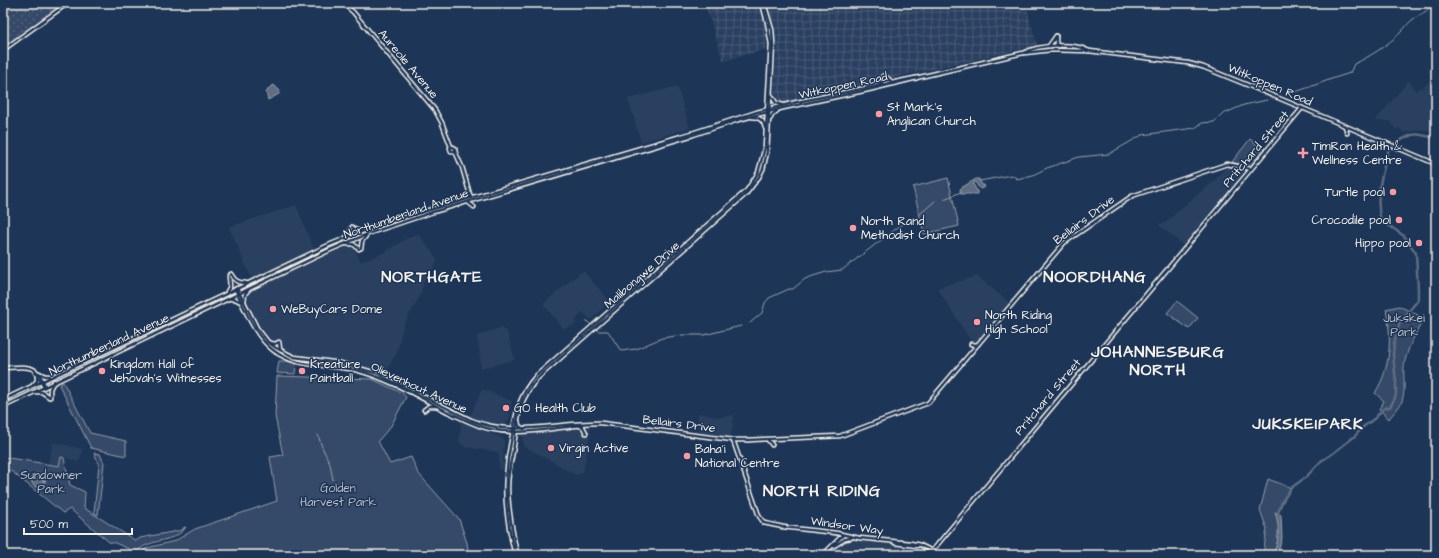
<svg xmlns="http://www.w3.org/2000/svg" width="1439" height="558" font-family="'Architects Daughter',sans-serif">
	<style>
		.built { fill: #2a4060 }
		.industrial { fill: url(#industrial-grid) }
		.grass { fill: url(#grass-dots); stroke: #949ea8 }
		.park { fill: #354a67; stroke: #949ea8 }
		.water { fill: #5e6d82; stroke: #9aa2ab }
		.lines { fill: none; stroke-linecap: round; stroke-linejoin: round }
		.stream { stroke: #9aa2ab; stroke-width: 1 }
		.river { stroke: #5e6d82; stroke-width: 2.5 }
		.secondary-casing { stroke: #f4f1e8; stroke-width: 5.5 }
		.secondary { stroke: #1d3557; stroke-width: 2.5 }
		.poi-dot { fill: #ff9aa2; stroke: #1d3557; stroke-width: 1.5 }
		.labels { text-anchor: middle; dominant-baseline: central; stroke-width: 3; stroke-linejoin: round; paint-order: stroke }
		.street-label { font-size: 12px; fill: #f4f1e8; stroke: #1d3557 }
		.poi-label { font-size: 12px; fill: #f4f1e8; stroke: #1d3557; text-anchor: start }
		.park-label { font-size: 12px; fill: #bbbfc1; stroke: #1d3557 }
		.district-label { font-size: 16px; font-weight: bold; letter-spacing: 1px; fill: #f4f1e8; stroke: #1d3557 }
	</style>
	<defs>
		<pattern id="industrial-grid" width="8" height="8" patternUnits="userSpaceOnUse"><rect width="8" height="8" fill="#2a4060"/><path d="M0 4h8M4 0v8" fill="none" stroke="#4a5c77"/></pattern>
		<pattern id="grass-dots" width="8" height="8" patternUnits="userSpaceOnUse"><rect width="8" height="8" fill="#354a67"/><path d="M2 2h.1M6 6h.1" fill="none" stroke="#53657d" stroke-width="1.8" stroke-linecap="round"/></pattern>
	</defs>
	<rect width="100%" height="100%" fill="#1d3557"/>
	<filter id="ink" filterUnits="userSpaceOnUse"><feTurbulence type="fractalNoise" baseFrequency=".025" numOctaves="2"/><feDisplacementMap in="SourceGraphic" scale="8" xChannelSelector="R" yChannelSelector="G"/><feConvolveMatrix kernelMatrix="1 2 1 2 8 2 1 2 1" color-interpolation-filters="sRGB"/></filter>
	<g filter="url(#ink)">
		<!-- built -->
		<g class="built">
			<path d="M1409,80L1416,91L1420,87L1422,89L1431,80L1434,84L1436,83V130H1419L1403,133L1400,128L1396,130L1390,121H1375Z"/>
			<path d="M677,86L690,128L641,142L628,99Z"/>
			<path d="M1228,165L1247,170L1184,246L1158,224L1165,223L1188,202L1213,182Z"/>
			<path d="M296,205L313,247H354L361,262L385,252L404,240L417,234L420,236L437,259V263L425,279L419,298L403,326L397,353L385,373L381,371L377,372L355,365L328,359L301,358L288,354L273,345L260,331L241,294L251,277L229,227Z"/>
			<path d="M581,272H584L610,301L591,320L582,312L576,320V324L564,329L543,304Z"/>
			<path d="M977,276L1010,303L977,343L971,341L937,288Z"/>
			<path d="M502,327L503,330L507,331L515,360L481,368L478,340L476,339L478,335H480Z"/>
			<path d="M482,389L512,401L509,419L503,426L474,420L470,416Z"/>
			<path d="M698,413L719,417L734,415L731,437L698,432Z"/>
			<path d="M461,419L472,426L500,437L504,440L503,470H499V454L497,452L465,447L459,442Z"/>
			<path d="M591,425L584,467L583,472L576,475L524,446L522,434Z"/>
			<path d="M53,442L83,449L79,462L62,457L59,466L48,464Z"/>
			<path d="M847,539L867,540L904,546L895,555H824L831,549Z"/>
		</g>
		<!-- industrial -->
		<path class="industrial" d="M705,3H1036L1026,5L1037,46L785,102H779L776,99L773,94L777,46L723,61Z"/>
		<!-- grass -->
		<path class="grass" d="M3,3H62L58,8L3,48Z"/>
		<!-- park -->
		<g class="park">
			<path d="M1250,139L1262,149V152L1249,167L1232,162Z"/>
			<path d="M948,178L959,226L924,234L913,187Z"/>
			<path d="M1177,301L1198,318L1189,329L1167,313Z"/>
			<path d="M1399,306L1424,318C1416,334 1406,349 1404,367C1403,378 1406,390 1402,401C1400,407 1393,413 1389,419L1379,409L1384,401L1375,393C1391,368 1392,337 1386,309Z"/>
			<path d="M279,361H285L296,363L295,374L277,373Z"/>
			<path d="M277,376L372,379L402,393L406,397L391,426L378,441L390,464L411,457L418,473L459,519L467,543L469,555H148L142,552L147,548L175,541L195,529L277,501L270,457L283,455L275,416Z"/>
			<path d="M63,382L90,433L126,441V456L91,448L59,385Z"/>
			<path d="M94,453L100,454L104,463L98,515L94,513L99,464Z"/>
			<path d="M3,457L59,466L61,457L64,458L70,485L85,492L84,508L136,541L140,538L183,530V528L186,527C178,540 160,539 147,545C143,546 140,549 136,552L115,543L109,542L70,509L63,513L11,471L3,470Z"/>
			<path d="M1268,479L1291,488L1282,502L1278,513L1281,540L1276,555H1263L1267,529L1260,510Z"/>
		</g>
		<!-- water -->
		<g class="water">
			<path d="M274,85L280,91L279,94L268,100L266,93L269,88Z"/>
			<path d="M976,179H979L982,185H984L985,187L980,189L975,182L973,184L977,191V194H961L960,190L961,188Z"/>
			<path d="M36,473L44,476L42,481L46,480L41,489L34,486L30,479Z"/>
			<path d="M1275,512L1281,515L1282,539L1277,555H1273C1279,541 1280,527 1275,512Z"/>
		</g>
		<g class="lines">
			<!-- stream -->
			<g class="stream">
				<path d="M1289,94C1309,88 1329,79 1350,73L1354,64C1371,56 1388,45 1401,32C1405,28 1408,23 1412,20C1422,13 1426,13 1434,3"/>
				<path d="M980,181L1011,175L1014,176L1017,179L1033,175L1047,168L1079,157L1109,154L1142,135L1195,128L1202,123L1214,122L1223,114L1244,105L1267,100"/>
				<path d="M944,199L961,192"/>
				<path d="M920,214L935,201"/>
				<path d="M585,319L590,324"/>
				<path d="M750,323L762,313L765,303L769,298L789,289H793L805,279L810,277L826,272L842,270L897,228L910,220"/>
				<path d="M591,325H592"/>
				<path d="M596,329L599,331H608L621,351L636,349L662,338L682,335H704L741,326"/>
				<path d="M318,435L322,447L330,464L333,480"/>
			</g>
			<!-- river -->
			<path class="river" d="M1279,516L1278,513L1282,502L1291,488L1306,477L1321,461L1332,454L1355,436L1363,427L1375,418L1384,408L1390,407L1395,398L1396,393V382L1393,355L1394,343L1400,322L1418,300V291L1416,253L1404,236L1381,220C1375,200 1381,178 1386,159C1387,155 1388,150 1390,147C1395,142 1405,138 1412,135C1420,133 1428,138 1436,137"/>
			<!-- secondary casing -->
			<g class="secondary-casing">
				<g id="secondary">
					<path d="M343,3L353,12L435,110L442,123L451,147"/>
					<path d="M1056,37V44L1059,46"/>
					<path d="M1049,46L1056,36"/>
					<path d="M3,50L68,3"/>
					<path d="M1024,53L1051,50L1089,51L1188,63L1203,67L1245,84L1436,164"/>
					<path d="M885,76L892,82"/>
					<path d="M879,84L882,82L883,76"/>
					<path d="M771,95L776,103L783,105"/>
					<path d="M752,117C759,117 764,120 765,128"/>
					<path d="M770,119L773,114L777,111"/>
					<path d="M1345,126L1347,133"/>
					<path d="M455,151H451L450,148L453,147L455,148V151L462,167L471,198"/>
					<path d="M468,202L474,207"/>
					<path d="M352,227L355,230L361,231"/>
					<path d="M346,238L351,230"/>
					<path d="M346,244H353L359,249"/>
					<path d="M361,248L362,241L366,236"/>
					<path d="M231,274C235,281 238,283 246,283"/>
					<path d="M237,288L257,328L268,342L276,348L294,357L340,363L376,373L471,420C514,438 557,422 601,423L733,440H749"/>
					<path d="M235,289C246,311 254,335 273,350C298,370 334,363 363,372C393,381 421,398 448,412C462,418 475,426 490,429C521,436 552,428 583,425"/>
					<path d="M227,292L230,286L229,276"/>
					<path d="M231,299H235L241,302"/>
					<path d="M244,301L245,294L249,289"/>
					<path d="M270,343L275,344L279,342L280,350"/>
					<path d="M971,344L976,345L978,344"/>
					<path d="M3,368C13,368 30,364 37,372C41,375 43,381 45,386"/>
					<path d="M35,372L44,387"/>
					<path d="M39,373L45,376H49"/>
					<path d="M33,385L37,381V375"/>
					<path d="M35,392H42L49,397"/>
					<path d="M50,397V389L54,381"/>
					<path d="M3,400L329,245L378,225L692,133L757,112L797,102L920,77L1023,53C1038,45 1074,42 1089,51"/>
					<path d="M3,407L330,250L370,233L433,212L693,135L738,120L783,108L868,90L917,78"/>
					<path d="M424,410L429,406H436"/>
					<path d="M518,421L519,426L524,429"/>
					<path d="M580,426L583,427L586,433"/>
					<path d="M733,440L759,516L764,523L783,527L836,533L859,538L910,543L920,545L932,551L1302,108"/>
					<path d="M748,440L840,436L928,403L1064,243L1132,196L1227,164L1251,169"/>
					<path d="M768,440L772,445"/>
					<path d="M895,543L917,546"/>
					<path d="M834,546L845,539L851,538"/>
					<path d="M515,555C509,531 504,504 506,479C507,464 509,450 512,436C516,412 520,393 537,375L747,190L758,173L765,147L771,44L767,22L762,3"/>
					<path d="M517,555C513,532 507,508 508,485C508,471 512,458 514,445C517,418 519,398 539,377L746,194L759,177L763,169L767,152L773,44L772,30L764,3"/>
					<path d="M823,555L843,535"/>
				</g>
			</g>
			<!-- secondary -->
			<use href="#secondary" class="secondary"/>
		</g>
	</g>
	<!-- markers -->
	<g class="poi-dot">
		<circle cx="879" cy="114" r="4"/>
		<path d="M1301 147h4v4h4v4h-4v4h-4v-4h-4v-4h4z"/>
		<circle cx="1393" cy="192" r="4"/>
		<circle cx="1399" cy="220" r="4"/>
		<circle cx="853" cy="228" r="4"/>
		<circle cx="1419" cy="243" r="4"/>
		<circle cx="273" cy="309" r="4"/>
		<circle cx="977" cy="322" r="4"/>
		<circle cx="102" cy="371" r="4"/>
		<circle cx="302" cy="371" r="4"/>
		<circle cx="506" cy="408" r="4"/>
		<circle cx="551" cy="448" r="4"/>
		<circle cx="687" cy="456" r="4"/>
	</g>
	<g class="labels">
		<!-- street labels -->
		<g class="street-label">
			<text transform="translate(408 64) rotate(50)">Aureole Avenue</text>
			<text transform="translate(1270 85) rotate(23)">Witkoppen Road</text>
			<text transform="translate(843 86) rotate(-12)">Witkoppen Road</text>
			<text transform="translate(1256 149) rotate(-50)">Pritchard Street</text>
			<text transform="translate(406 214) rotate(-19)">Northumberland Avenue</text>
			<text transform="translate(1084 220) rotate(-37)">Bellairs Drive</text>
			<text transform="translate(642 275) rotate(-41)">Malibongwe Drive</text>
			<text transform="translate(109 345) rotate(-25)">Northumberland Avenue</text>
			<text transform="translate(419 388) rotate(25)">Olievenhout Avenue</text>
			<text transform="translate(1048 397) rotate(-50)">Pritchard Street</text>
			<text transform="translate(679 424) rotate(7)">Bellairs Drive</text>
			<text transform="translate(847 526) rotate(8)">Windsor Way</text>
		</g>
		<!-- poi labels -->
		<g class="poi-label">
			<text x="887" y="107">St Mark's<tspan x="887" dy="14">Anglican Church</tspan></text>
			<text x="1312" y="146">TimRon Health &amp;<tspan x="1312" dy="14">Wellness Centre</tspan></text>
			<text x="1385" y="192" text-anchor="end">Turtle pool</text>
			<text x="1391" y="220" text-anchor="end">Crocodile pool</text>
			<text x="861" y="221">North Rand<tspan x="861" dy="14">Methodist Church</tspan></text>
			<text x="1411" y="243" text-anchor="end">Hippo pool</text>
			<text x="281" y="309">WeBuyCars Dome</text>
			<text x="985" y="315">North Riding<tspan x="985" dy="14">High School</tspan></text>
			<text x="110" y="364">Kingdom Hall of<tspan x="110" dy="14">Jehovah's Witnesses</tspan></text>
			<text x="310" y="364">Kreature<tspan x="310" dy="14">Paintball</tspan></text>
			<text x="514" y="408">GO Health Club</text>
			<text x="559" y="448">Virgin Active</text>
			<text x="695" y="449">Baha'i<tspan x="695" dy="14">National Centre</tspan></text>
		</g>
		<!-- park labels -->
		<g class="park-label">
			<text x="1404" y="318">Jukskei<tspan x="1404" dy="14">Park</tspan></text>
			<text x="51" y="475">Sundowner<tspan x="51" dy="14">Park</tspan></text>
			<text x="338" y="488">Golden<tspan x="338" dy="14">Harvest Park</tspan></text>
		</g>
		<!-- district labels -->
		<g class="district-label">
			<text x="432" y="277">NORTHGATE</text>
			<text x="1095" y="277">NOORDHANG</text>
			<text x="1158" y="352">JOHANNESBURG<tspan x="1158" dy="18">NORTH</tspan></text>
			<text x="1308" y="424">JUKSKEIPARK</text>
			<text x="822" y="491">NORTH RIDING</text>
		</g>
	</g>
	<!-- margin -->
	<rect width="1439" height="558" fill="none" stroke="#1d3557" stroke-width="16"/>
	<rect x="8" y="8" width="1423" height="542" fill="none" stroke="#f4f1e8" stroke-width="1.5" filter="url(#ink)"/>
	<!-- scale -->
	<path d="M24 528v6h108v-6" fill="none" stroke="#f4f1e8" stroke-width="2"/>
	<text x="30" y="528" font-size="12" fill="#f4f1e8" stroke="#1d3557" stroke-width="3" paint-order="stroke">500 m</text>
</svg>
